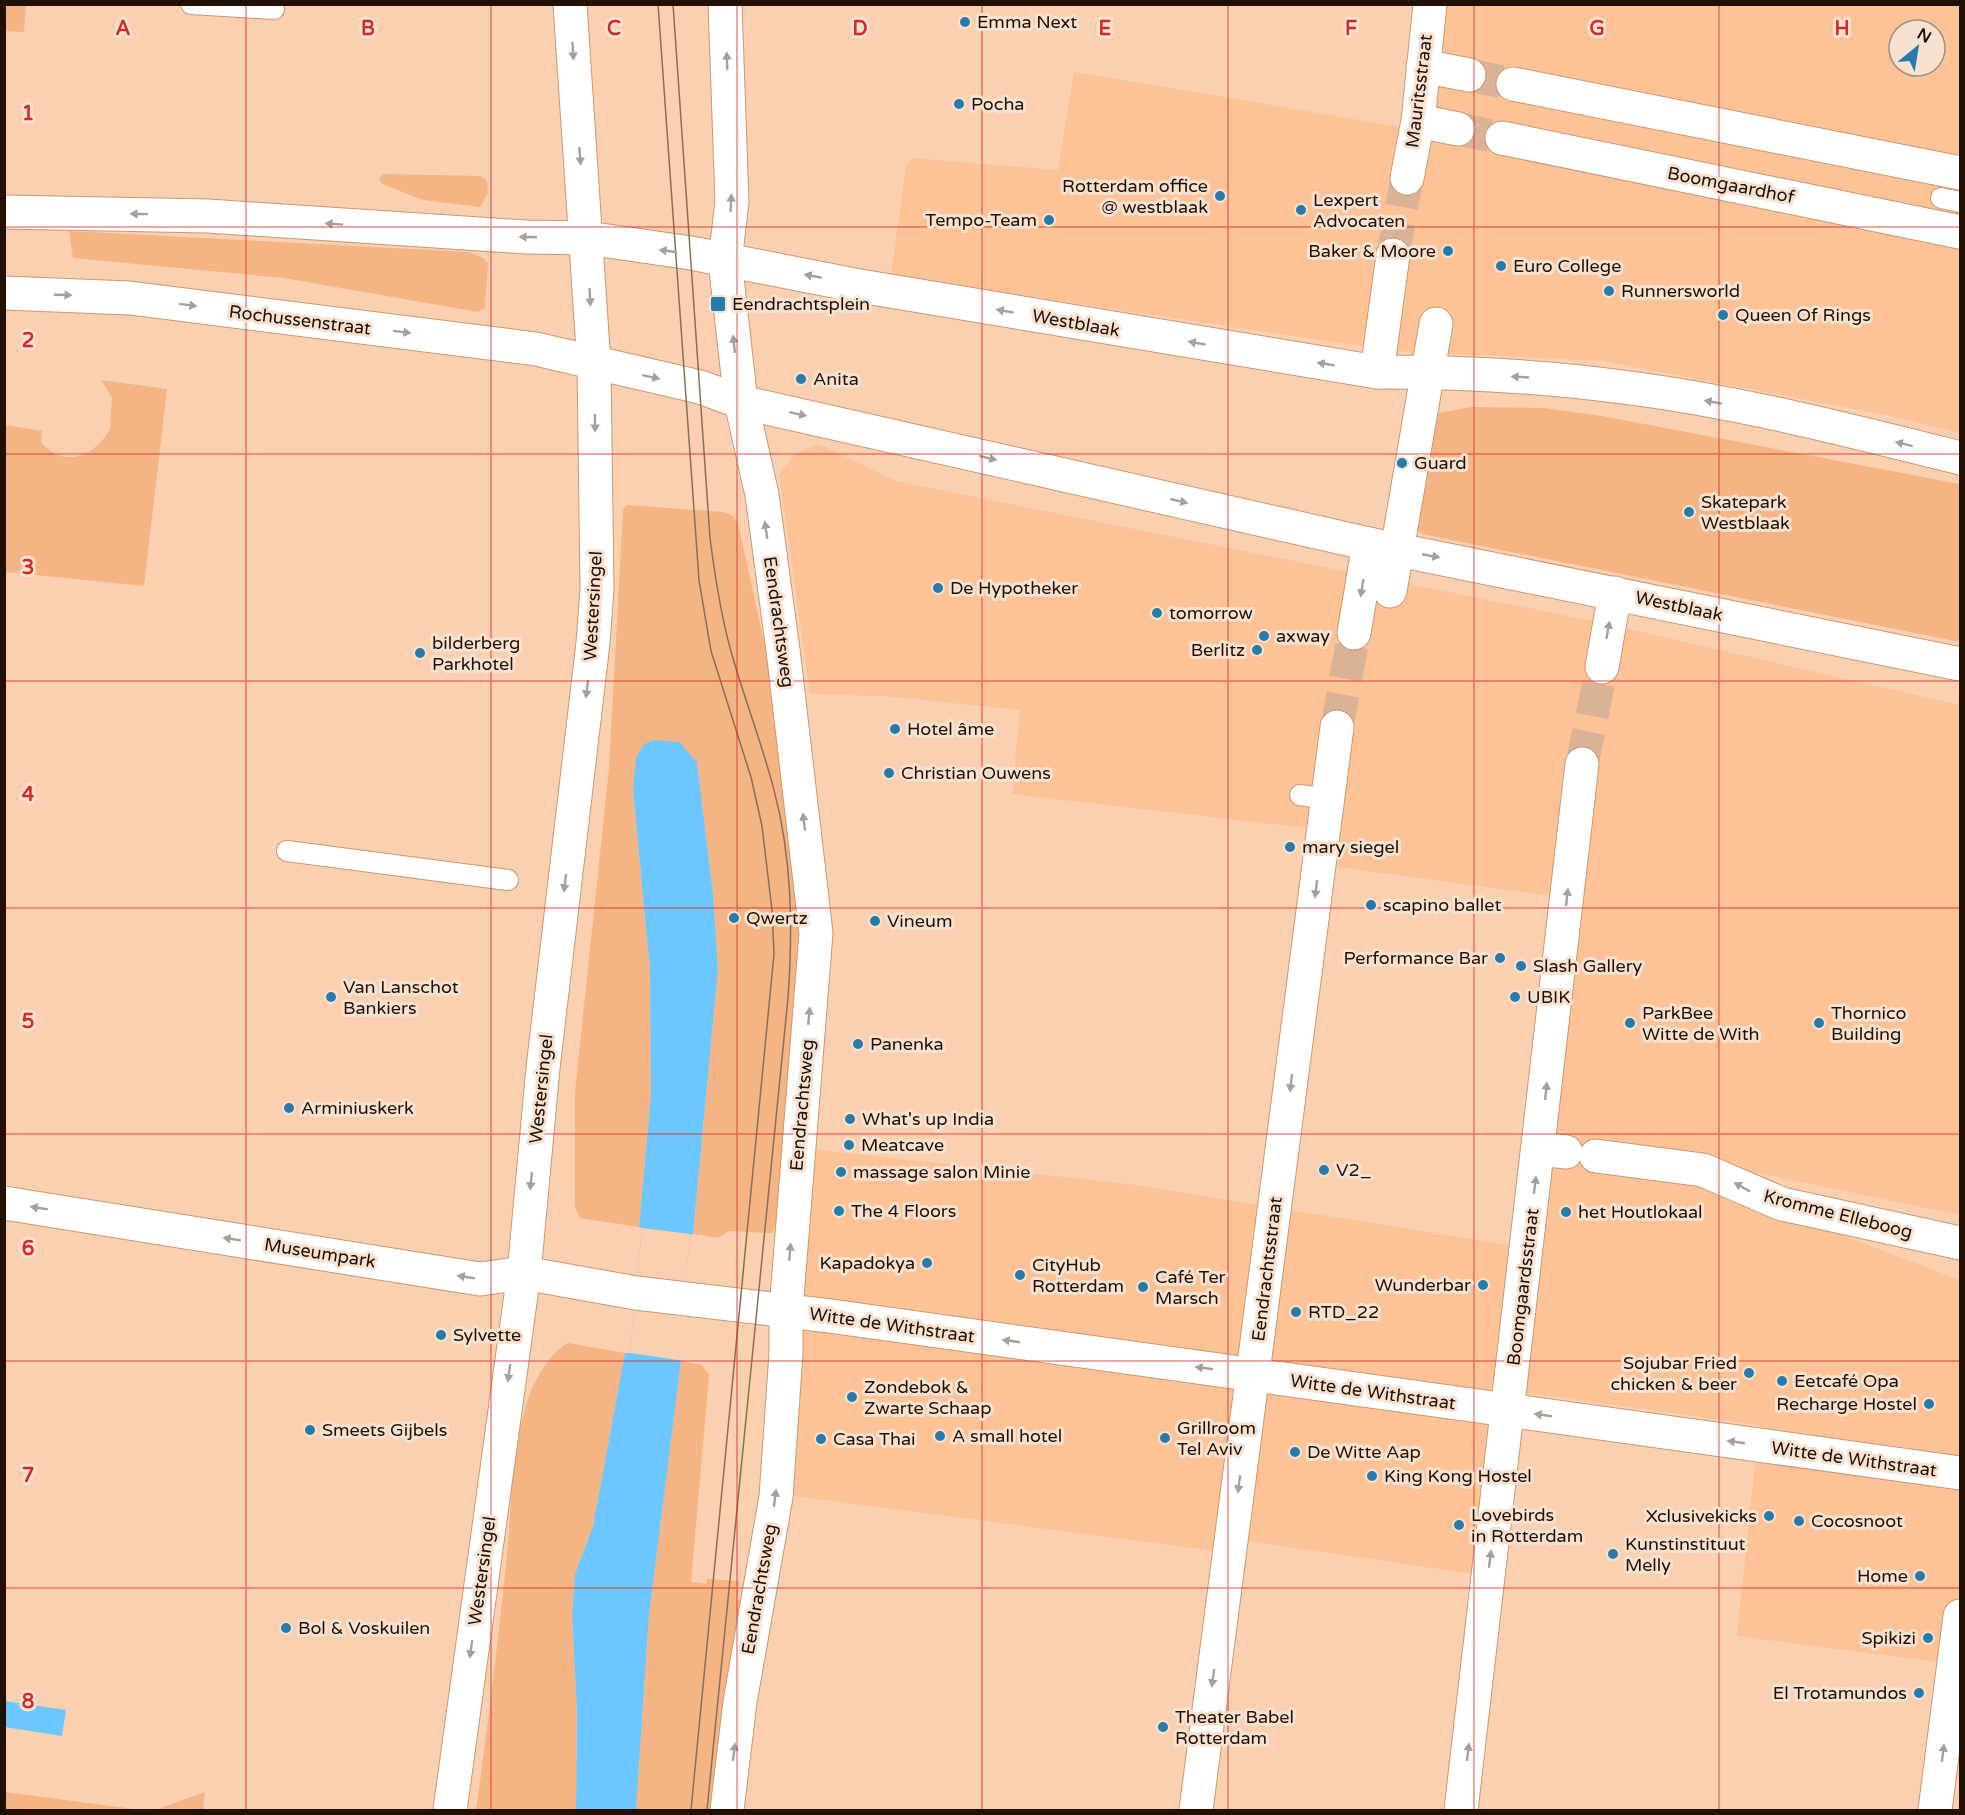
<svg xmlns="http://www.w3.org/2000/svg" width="1965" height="1815" font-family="'Varela Round',sans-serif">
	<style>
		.built { fill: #fdc296; fill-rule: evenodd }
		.green { fill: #f4b484 }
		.water { fill: #6cc6ff }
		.pier { fill: #fad0b1 }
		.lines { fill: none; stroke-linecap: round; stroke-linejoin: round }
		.street-tunnel { stroke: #dab397; stroke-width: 33; stroke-dasharray: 33 16; stroke-linecap: butt }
		.lane-casing { stroke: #ca9872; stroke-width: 22 }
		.street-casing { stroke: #ca9872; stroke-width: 35 }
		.secondary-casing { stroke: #ca9872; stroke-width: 35 }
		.lane { stroke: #fff; stroke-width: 20 }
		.street { stroke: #fff; stroke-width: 33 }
		.secondary { stroke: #fff; stroke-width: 33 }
		.tram { stroke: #8b6e58; stroke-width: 1.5 }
		.oneway { fill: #a79f9a }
		.grid { fill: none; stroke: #d62828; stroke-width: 1.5; stroke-opacity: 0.55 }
		.poi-dot { fill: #267bab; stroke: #f7e2d2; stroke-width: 2 }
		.labels { text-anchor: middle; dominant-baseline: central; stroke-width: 6; stroke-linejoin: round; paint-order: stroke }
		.poi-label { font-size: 18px; fill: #221003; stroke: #f7e2d2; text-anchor: start }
		.street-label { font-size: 18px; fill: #221003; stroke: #f7e2d2 }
		.grid-label { font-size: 20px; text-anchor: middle; font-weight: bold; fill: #d62828; stroke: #f7e2d2; stroke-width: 6; stroke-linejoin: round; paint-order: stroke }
	</style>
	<rect width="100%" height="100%" fill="#fad0b1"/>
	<!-- built -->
	<g class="built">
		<path d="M1432,5H1960V164L1435,56ZM1899,30H1935V66H1899Z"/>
		<path d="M1074,72L1425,131L1431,76L1960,185V433L1891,416L1603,361L1395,351L891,276L906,166L913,158L1058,170Z"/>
		<path d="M818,444L896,481L1597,622L1960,705V1215L1638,1148L1709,1185L1960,1280V1665L1737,1636L1759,1425L1521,1392L1474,1574L1247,1541L1216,1551L786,1495L810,1149L1128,1184L1509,1245L1539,1243L1582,900L1338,867L1339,826L1298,827L1012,794L1020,710L884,696L810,694L779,474L795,454Z"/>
	</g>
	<!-- green -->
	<g class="green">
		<path d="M5,4L26,5L24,32L5,31Z"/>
		<path d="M384,174L481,176L487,181L488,193L480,207L423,200L382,184L379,178Z"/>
		<path d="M69,231L469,252L483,258L488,263L485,308L478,312L284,278L73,258Z"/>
		<path d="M101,380L167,389L144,586L5,572V425L42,431L41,442C63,469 95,457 110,429L112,397Z"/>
		<path d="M1472,407L1544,408L1602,416L1960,484V642L1422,534L1414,526L1438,413Z"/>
		<path d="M627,505L724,512L732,515L738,523L771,674L800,920V977L777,1222L772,1233L729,1231L718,1238L693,1234L718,969L713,894L697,762L633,790L650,971L651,1095L639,1227L580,1218L575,1207V1092L609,768L623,510Z"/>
		<path d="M568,1343L625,1353L593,1526L575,1574L572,1615L577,1712L576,1810H476C488,1726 498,1641 507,1556C512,1503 511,1444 530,1394C537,1376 551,1352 568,1343Z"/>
		<path d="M681,1361L702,1365L709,1375L691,1582L707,1584V1579L739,1581L737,1600L744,1601L716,1810H636L649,1615Z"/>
		<path d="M5,1792L141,1810H5Z"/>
		<path d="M205,1792L203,1810H155Z"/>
	</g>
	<!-- water -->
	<g class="water">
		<path d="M653,740L679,742L697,762L713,894L718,969L693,1234L690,1235L679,1343L678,1360L681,1361L649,1615L636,1810H576L577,1712L572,1615L575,1574L593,1526L625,1353H630L642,1228L639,1227L651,1095L650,971L633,790L636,758L643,745Z"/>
		<path d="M4,1701L66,1710L62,1736L5,1727Z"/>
	</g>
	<!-- pier -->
	<path class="pier" d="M642,1228L690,1234L678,1360L630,1353Z"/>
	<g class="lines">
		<!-- street-tunnel -->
		<g class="street-tunnel">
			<path d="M1469,75L1513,84"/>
			<path d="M1458,129L1502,138"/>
			<path d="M1393,255L1407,178"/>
			<path d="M1337,727L1354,633"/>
			<path d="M1582,764L1602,667"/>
		</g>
		<!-- lane casing -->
		<g class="lane-casing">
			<g id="lane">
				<path d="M191,4L274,9"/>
				<path d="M1941,198L1960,202"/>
				<path d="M1300,795L1327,799"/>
				<path d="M287,851L508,880"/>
			</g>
		</g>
		<!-- street casing -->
		<g class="street-casing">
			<g id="street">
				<path d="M1423,66L1469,75"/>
				<path d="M1513,84L1960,173"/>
				<path d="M1418,121L1458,129"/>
				<path d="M1502,138L1960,232"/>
				<path d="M1407,178L1418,121L1430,4"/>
				<path d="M1377,372L1393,255"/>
				<path d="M1390,591L1436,324"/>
				<path d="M1354,633L1369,544"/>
				<path d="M1602,667L1615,593"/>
				<path d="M1539,1149L1566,1152"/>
				<path d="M1596,1156L1703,1170L1782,1204L1960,1243"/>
				<path d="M4,1203L480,1279L524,1273L636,1293L830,1316L1960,1473"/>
				<path d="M450,1810L524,1273L543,1068L593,643L597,589L594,365"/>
				<path d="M727,1810L740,1702L776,1497L786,1353V1310L816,933L783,650L762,495L741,402"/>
				<path d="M1196,1810L1337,727"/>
				<path d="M1461,1810L1582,764"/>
				<path d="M1935,1810L1960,1616"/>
			</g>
		</g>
		<!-- secondary casing -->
		<g class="secondary-casing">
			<g id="secondary">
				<path d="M570,4L594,365"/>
				<path d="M725,4L732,202L725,261L741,402"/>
				<path d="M4,212L208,216L526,237L587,238L691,253L854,285L1377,372C1459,372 1541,376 1622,387C1736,401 1849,430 1960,458"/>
				<path d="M4,293L130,298L536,349L700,387L741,402L1369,544L1960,664"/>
			</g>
		</g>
		<!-- lane -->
		<use href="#lane" class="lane"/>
		<!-- street -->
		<use href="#street" class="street"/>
		<!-- secondary -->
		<use href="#secondary" class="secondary"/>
		<!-- tram -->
		<g class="tram">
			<path d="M658,4L699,580L711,651L751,777L762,826L772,910L774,954L691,1810"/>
			<path d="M673,4L710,538C715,577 721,617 732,655C745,700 762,744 774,790C792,858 793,928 788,998L707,1810"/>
		</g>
	</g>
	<!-- one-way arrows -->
	<defs><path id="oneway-solid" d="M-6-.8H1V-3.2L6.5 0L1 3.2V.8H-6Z" transform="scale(1.5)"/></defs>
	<g class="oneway">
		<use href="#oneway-solid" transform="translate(573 51) rotate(87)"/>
		<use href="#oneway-solid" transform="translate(727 61) rotate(-92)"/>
		<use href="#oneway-solid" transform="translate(580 156) rotate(86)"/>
		<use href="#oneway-solid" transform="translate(731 203) rotate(-87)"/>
		<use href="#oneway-solid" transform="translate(139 214) rotate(-179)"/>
		<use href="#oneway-solid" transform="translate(334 224) rotate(-176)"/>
		<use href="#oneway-solid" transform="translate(528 237) rotate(-178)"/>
		<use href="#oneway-solid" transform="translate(668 251) rotate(-172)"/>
		<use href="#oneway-solid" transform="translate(813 276) rotate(-170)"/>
		<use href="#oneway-solid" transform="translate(63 295) rotate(2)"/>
		<use href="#oneway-solid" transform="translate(590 297) rotate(87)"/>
		<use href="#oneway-solid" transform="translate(188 305) rotate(7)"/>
		<use href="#oneway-solid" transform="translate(1005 311) rotate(-170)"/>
		<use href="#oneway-solid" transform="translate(402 332) rotate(7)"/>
		<use href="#oneway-solid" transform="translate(1197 343) rotate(-170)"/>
		<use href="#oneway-solid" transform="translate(734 344) rotate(-96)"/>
		<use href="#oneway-solid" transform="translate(1326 364) rotate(-171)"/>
		<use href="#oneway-solid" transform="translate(651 377) rotate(12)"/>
		<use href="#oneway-solid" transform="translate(1520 377) rotate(-177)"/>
		<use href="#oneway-solid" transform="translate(1713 402) rotate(-170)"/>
		<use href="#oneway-solid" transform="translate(798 414) rotate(12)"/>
		<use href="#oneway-solid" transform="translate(595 423) rotate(89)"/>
		<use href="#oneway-solid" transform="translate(1904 444) rotate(-166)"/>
		<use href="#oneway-solid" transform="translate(988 458) rotate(13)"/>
		<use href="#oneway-solid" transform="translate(1179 501) rotate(13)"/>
		<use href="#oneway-solid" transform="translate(766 530) rotate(-98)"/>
		<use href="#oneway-solid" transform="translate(1431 556) rotate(11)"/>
		<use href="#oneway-solid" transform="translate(1362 588) rotate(99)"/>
		<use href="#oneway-solid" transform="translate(1608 630) rotate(-80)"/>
		<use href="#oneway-solid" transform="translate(587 689) rotate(97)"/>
		<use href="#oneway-solid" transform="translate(804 822) rotate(-97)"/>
		<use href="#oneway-solid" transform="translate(565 883) rotate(97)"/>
		<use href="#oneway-solid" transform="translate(1316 889) rotate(97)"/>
		<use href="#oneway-solid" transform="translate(1567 897) rotate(-84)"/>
		<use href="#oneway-solid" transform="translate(809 1016) rotate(-85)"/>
		<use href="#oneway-solid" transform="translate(1291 1083) rotate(97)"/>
		<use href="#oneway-solid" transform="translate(1546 1091) rotate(-84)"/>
		<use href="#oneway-solid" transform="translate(531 1181) rotate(96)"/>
		<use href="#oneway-solid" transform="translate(1535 1185) rotate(-83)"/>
		<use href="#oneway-solid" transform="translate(1742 1187) rotate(-151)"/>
		<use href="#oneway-solid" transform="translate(39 1208) rotate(-171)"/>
		<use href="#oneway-solid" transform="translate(232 1239) rotate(-171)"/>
		<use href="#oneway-solid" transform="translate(790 1252) rotate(-85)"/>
		<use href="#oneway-solid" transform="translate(466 1277) rotate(-171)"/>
		<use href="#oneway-solid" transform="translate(1011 1341) rotate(-172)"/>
		<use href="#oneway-solid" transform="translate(1204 1368) rotate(-172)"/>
		<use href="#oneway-solid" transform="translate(509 1373) rotate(98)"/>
		<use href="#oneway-solid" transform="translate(1543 1415) rotate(-172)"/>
		<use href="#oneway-solid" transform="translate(1736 1442) rotate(-172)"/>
		<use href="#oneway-solid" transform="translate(1239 1484) rotate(98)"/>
		<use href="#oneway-solid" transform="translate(775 1498) rotate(-83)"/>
		<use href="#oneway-solid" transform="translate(1490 1559) rotate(-83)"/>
		<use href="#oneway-solid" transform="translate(471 1649) rotate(98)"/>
		<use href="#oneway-solid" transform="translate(1213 1678) rotate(98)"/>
		<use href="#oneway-solid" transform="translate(734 1752) rotate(-83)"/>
		<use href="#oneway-solid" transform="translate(1468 1752) rotate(-83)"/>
		<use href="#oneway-solid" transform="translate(1943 1753) rotate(-83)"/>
	</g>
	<!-- grid -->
	<path class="grid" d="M246,4V1810M491,4V1810M737,4V1810M982,4V1810M1228,4V1810M1474,4V1810M1719,4V1810M4,227H1960M4,454H1960M4,681H1960M4,908H1960M4,1134H1960M4,1361H1960M4,1588H1960"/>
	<!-- markers -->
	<g class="poi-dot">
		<circle cx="965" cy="22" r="6"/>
		<circle cx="959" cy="104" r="6"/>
		<circle cx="1220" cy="196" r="6"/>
		<circle cx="1301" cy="210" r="6"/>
		<circle cx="1049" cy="220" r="6"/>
		<circle cx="1448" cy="251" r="6"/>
		<circle cx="1501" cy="266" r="6"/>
		<circle cx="1609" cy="291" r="6"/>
		<rect x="710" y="296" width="16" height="16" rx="3"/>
		<circle cx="1723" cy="315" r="6"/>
		<circle cx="801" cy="379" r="6"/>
		<circle cx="1402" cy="463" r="6"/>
		<circle cx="1689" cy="512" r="6"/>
		<circle cx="938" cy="588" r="6"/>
		<circle cx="1157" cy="613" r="6"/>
		<circle cx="1264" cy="636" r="6"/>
		<circle cx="1257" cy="650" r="6"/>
		<circle cx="420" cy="653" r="6"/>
		<circle cx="895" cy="729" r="6"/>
		<circle cx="889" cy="773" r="6"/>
		<circle cx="1290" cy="847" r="6"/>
		<circle cx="1371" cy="905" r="6"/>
		<circle cx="734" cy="918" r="6"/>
		<circle cx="875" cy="921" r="6"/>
		<circle cx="1500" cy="958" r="6"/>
		<circle cx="1521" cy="966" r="6"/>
		<circle cx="331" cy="997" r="6"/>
		<circle cx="1515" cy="997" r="6"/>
		<circle cx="1630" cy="1023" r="6"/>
		<circle cx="1819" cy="1023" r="6"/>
		<circle cx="858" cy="1044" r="6"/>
		<circle cx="289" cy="1108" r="6"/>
		<circle cx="850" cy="1119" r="6"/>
		<circle cx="849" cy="1145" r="6"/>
		<circle cx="1324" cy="1170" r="6"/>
		<circle cx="841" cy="1172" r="6"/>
		<circle cx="839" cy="1211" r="6"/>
		<circle cx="1566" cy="1212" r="6"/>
		<circle cx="927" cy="1263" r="6"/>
		<circle cx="1020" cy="1275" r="6"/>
		<circle cx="1483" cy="1285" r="6"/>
		<circle cx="1143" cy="1287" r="6"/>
		<circle cx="1296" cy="1312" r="6"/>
		<circle cx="441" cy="1335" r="6"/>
		<circle cx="1749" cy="1373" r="6"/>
		<circle cx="1782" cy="1381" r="6"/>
		<circle cx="852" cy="1397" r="6"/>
		<circle cx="1929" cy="1404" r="6"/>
		<circle cx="310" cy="1430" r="6"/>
		<circle cx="940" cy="1436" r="6"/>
		<circle cx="1165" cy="1438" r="6"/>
		<circle cx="821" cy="1439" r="6"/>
		<circle cx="1295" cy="1452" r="6"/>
		<circle cx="1372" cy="1476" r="6"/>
		<circle cx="1769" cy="1516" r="6"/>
		<circle cx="1799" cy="1521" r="6"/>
		<circle cx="1459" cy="1525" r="6"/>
		<circle cx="1613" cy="1554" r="6"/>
		<circle cx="1920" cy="1576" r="6"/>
		<circle cx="286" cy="1628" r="6"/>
		<circle cx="1928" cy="1638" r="6"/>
		<circle cx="1919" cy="1693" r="6"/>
		<circle cx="1163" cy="1727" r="6"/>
	</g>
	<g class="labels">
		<!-- poi labels -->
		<g class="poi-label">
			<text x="977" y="22">Emma Next</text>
			<text x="971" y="104">Pocha</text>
			<text x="1208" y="186" text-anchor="end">Rotterdam office<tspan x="1208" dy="21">@ westblaak</tspan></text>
			<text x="1313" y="200">Lexpert<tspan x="1313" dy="21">Advocaten</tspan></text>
			<text x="1037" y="220" text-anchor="end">Tempo-Team</text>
			<text x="1436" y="251" text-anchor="end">Baker &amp; Moore</text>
			<text x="1513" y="266">Euro College</text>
			<text x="1621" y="291">Runnersworld</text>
			<text x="732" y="304">Eendrachtsplein</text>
			<text x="1735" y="315">Queen Of Rings</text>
			<text x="813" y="379">Anita</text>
			<text x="1414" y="463">Guard</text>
			<text x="1701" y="502">Skatepark<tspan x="1701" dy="21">Westblaak</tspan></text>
			<text x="950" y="588">De Hypotheker</text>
			<text x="1169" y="613">tomorrow</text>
			<text x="1276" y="636">axway</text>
			<text x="432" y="643">bilderberg<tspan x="432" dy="21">Parkhotel</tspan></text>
			<text x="1245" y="650" text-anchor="end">Berlitz</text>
			<text x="907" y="729">Hotel âme</text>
			<text x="901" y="773">Christian Ouwens</text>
			<text x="1302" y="847">mary siegel</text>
			<text x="1383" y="905">scapino ballet</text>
			<text x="746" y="918">Qwertz</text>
			<text x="887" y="921">Vineum</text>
			<text x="1488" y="958" text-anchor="end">Performance Bar</text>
			<text x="1533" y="966">Slash Gallery</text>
			<text x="343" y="987">Van Lanschot<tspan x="343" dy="21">Bankiers</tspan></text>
			<text x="1527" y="997">UBIK</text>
			<text x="1642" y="1013">ParkBee<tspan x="1642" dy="21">Witte de With</tspan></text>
			<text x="1831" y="1013">Thornico<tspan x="1831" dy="21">Building</tspan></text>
			<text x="870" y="1044">Panenka</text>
			<text x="301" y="1108">Arminiuskerk</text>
			<text x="862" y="1119">What's up India</text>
			<text x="861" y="1145">Meatcave</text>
			<text x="1336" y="1170">V2_</text>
			<text x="853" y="1172">massage salon Minie</text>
			<text x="851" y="1211">The 4 Floors</text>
			<text x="1578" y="1212">het Houtlokaal</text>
			<text x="915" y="1263" text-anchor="end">Kapadokya</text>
			<text x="1032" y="1265">CityHub<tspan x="1032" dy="21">Rotterdam</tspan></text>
			<text x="1155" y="1277">Café Ter<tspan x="1155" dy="21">Marsch</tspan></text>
			<text x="1471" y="1285" text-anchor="end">Wunderbar</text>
			<text x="1308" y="1312">RTD_22</text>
			<text x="453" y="1335">Sylvette</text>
			<text x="1737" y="1363" text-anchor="end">Sojubar Fried<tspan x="1737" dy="21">chicken &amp; beer</tspan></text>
			<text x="1794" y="1381">Eetcafé Opa</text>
			<text x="864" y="1387">Zondebok &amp;<tspan x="864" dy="21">Zwarte Schaap</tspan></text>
			<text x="1917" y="1404" text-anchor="end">Recharge Hostel</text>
			<text x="1177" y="1428">Grillroom<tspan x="1177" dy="21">Tel Aviv</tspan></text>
			<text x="322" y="1430">Smeets Gijbels</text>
			<text x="952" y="1436">A small hotel</text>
			<text x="833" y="1439">Casa Thai</text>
			<text x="1307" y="1452">De Witte Aap</text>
			<text x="1384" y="1476">King Kong Hostel</text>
			<text x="1471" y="1515">Lovebirds<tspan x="1471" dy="21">in Rotterdam</tspan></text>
			<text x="1757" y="1516" text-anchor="end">Xclusivekicks</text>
			<text x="1811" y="1521">Cocosnoot</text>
			<text x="1625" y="1544">Kunstinstituut<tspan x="1625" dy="21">Melly</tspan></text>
			<text x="1908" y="1576" text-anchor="end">Home</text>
			<text x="298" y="1628">Bol &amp; Voskuilen</text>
			<text x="1916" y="1638" text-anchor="end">Spikizi</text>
			<text x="1907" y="1693" text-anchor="end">El Trotamundos</text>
			<text x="1175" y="1717">Theater Babel<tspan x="1175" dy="21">Rotterdam</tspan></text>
		</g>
		<!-- street labels -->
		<g class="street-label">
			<text transform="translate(1419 91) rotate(-83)">Mauritsstraat</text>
			<text transform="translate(1731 185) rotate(11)">Boomgaardhof</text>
			<text transform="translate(300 320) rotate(7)">Rochussenstraat</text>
			<text transform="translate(1076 323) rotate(10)">Westblaak</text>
			<text transform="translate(593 606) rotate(-87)">Westersingel</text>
			<text transform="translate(1679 606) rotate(12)">Westblaak</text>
			<text transform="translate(779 622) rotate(82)">Eendrachtsweg</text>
			<text transform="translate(541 1089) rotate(-84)">Westersingel</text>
			<text transform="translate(802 1105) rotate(-85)">Eendrachtsweg</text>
			<text transform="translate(1838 1214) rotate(14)">Kromme Elleboog</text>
			<text transform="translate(320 1253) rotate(9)">Museumpark</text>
			<text transform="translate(1267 1269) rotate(-83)">Eendrachtsstraat</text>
			<text transform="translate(1523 1287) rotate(-83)">Boomgaardsstraat</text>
			<text transform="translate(892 1325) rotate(8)">Witte de Withstraat</text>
			<text transform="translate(1373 1392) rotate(8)">Witte de Withstraat</text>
			<text transform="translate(1854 1459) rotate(8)">Witte de Withstraat</text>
			<text transform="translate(482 1571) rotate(-82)">Westersingel</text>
			<text transform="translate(759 1589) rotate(-80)">Eendrachtsweg</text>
		</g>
	</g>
	<g class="grid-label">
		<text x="123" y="35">A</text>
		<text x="368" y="35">B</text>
		<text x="614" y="35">C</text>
		<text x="860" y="35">D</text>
		<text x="1105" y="35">E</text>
		<text x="1351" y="35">F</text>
		<text x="1597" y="35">G</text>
		<text x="1842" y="35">H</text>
		<text x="28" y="120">1</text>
		<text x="28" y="347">2</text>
		<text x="28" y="574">3</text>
		<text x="28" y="801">4</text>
		<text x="28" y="1028">5</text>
		<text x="28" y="1255">6</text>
		<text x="28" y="1482">7</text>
		<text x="28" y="1708">8</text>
	</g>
	<!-- border -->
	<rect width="1965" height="1815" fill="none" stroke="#221003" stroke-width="12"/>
	<!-- north arrow -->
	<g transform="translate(1917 48) rotate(30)"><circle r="28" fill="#f7e2d2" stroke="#a28e7f" stroke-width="1.5"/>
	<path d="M0-4.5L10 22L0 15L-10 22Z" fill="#267bab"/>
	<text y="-9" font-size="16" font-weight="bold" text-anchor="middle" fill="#221003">N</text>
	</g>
</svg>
